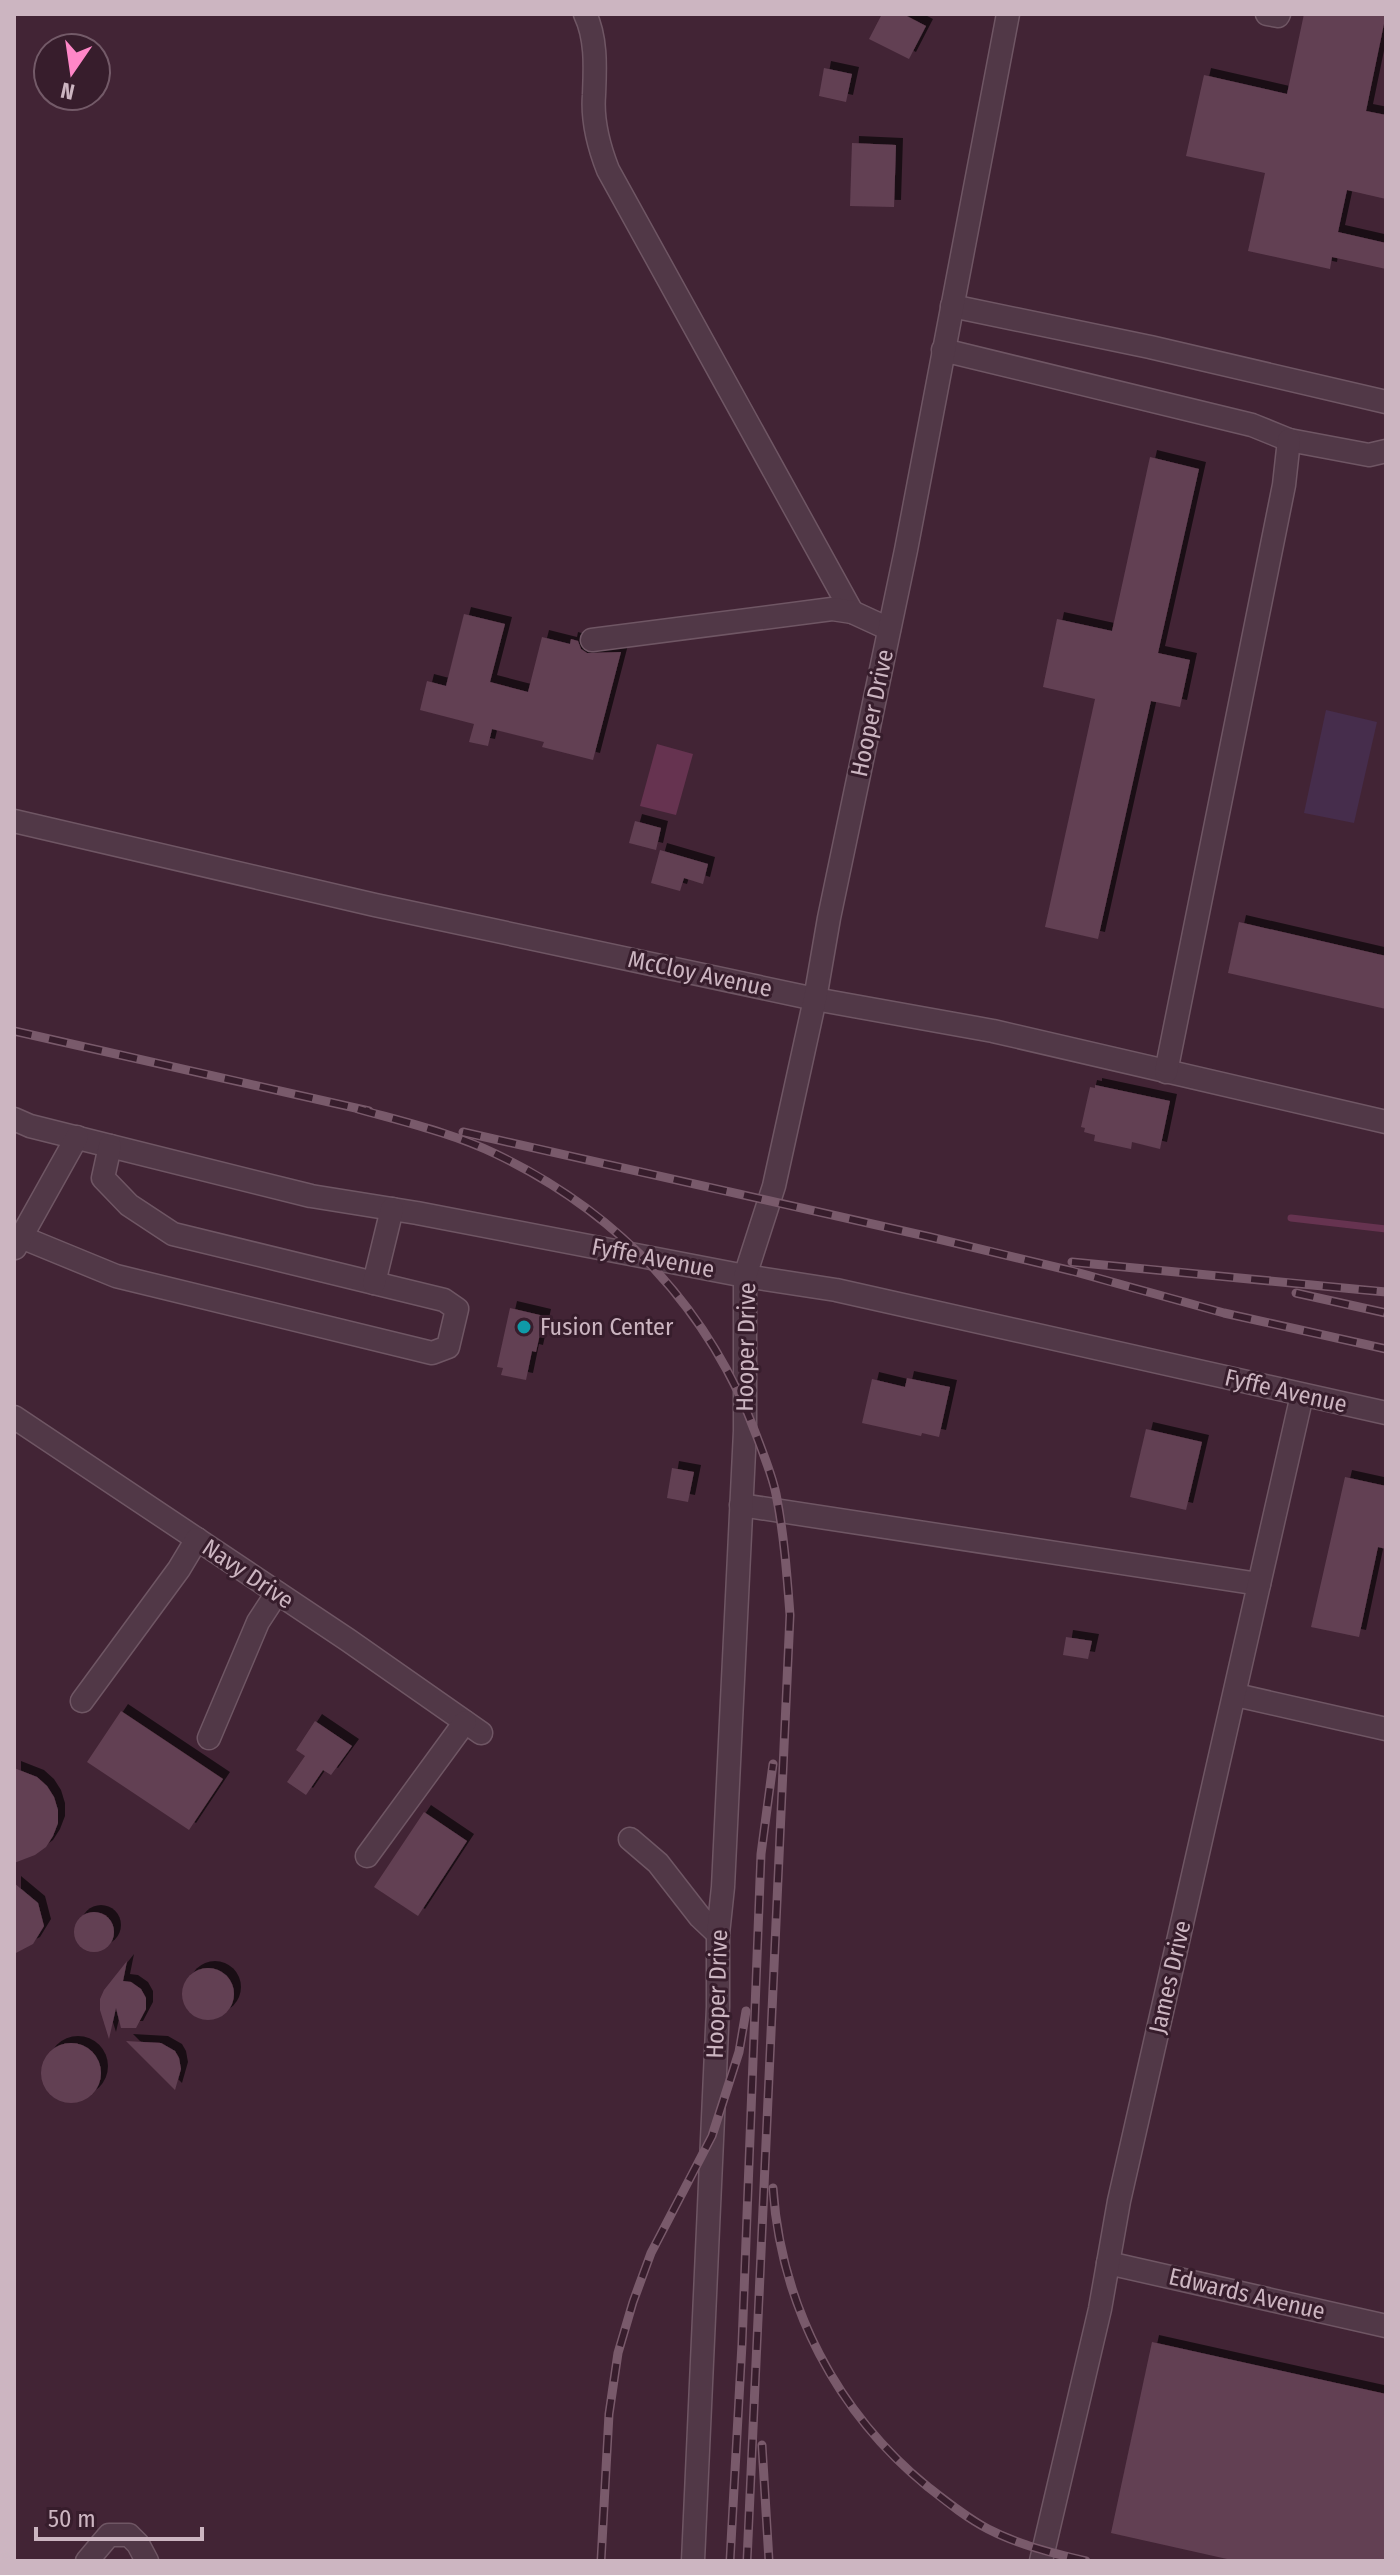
<svg xmlns="http://www.w3.org/2000/svg" width="1400" height="2575" font-family="'Fira Sans Condensed',sans-serif">
	<style>
		.green { fill: #462d4c }
		.water { fill: #663350 }
		.lines { fill: none; stroke-linecap: round; stroke-linejoin: round }
		.stream { stroke: #663350; stroke-width: 7 }
		.building { fill: #624053; filter: url(#shadow) }
		.minor-casing { stroke: #6f5664; stroke-width: 25 }
		.minor { stroke: #513847; stroke-width: 22 }
		.rail-casing { stroke: #795a6b; stroke-width: 9 }
		.rail { stroke: #371d2c; stroke-width: 6; stroke-dasharray: 18; stroke-linecap: butt }
		.culture-dot { fill: #0f9aa8; stroke: #371d2c; stroke-width: 3 }
		.labels { text-anchor: middle; dominant-baseline: central; stroke-width: 6; stroke-linejoin: round; paint-order: stroke }
		.street-label { font-size: 24px; fill: #ccb5c1; stroke: #371d2c }
		.poi-label { font-size: 24px; fill: #ccb5c1; stroke: #371d2c; text-anchor: start }
	</style>
	<defs>
		<filter id="shadow"><feDropShadow dx="7" dy="-7" stdDeviation="0" flood-color="#0009"/></filter>
	</defs>
	<rect width="100%" height="100%" fill="#422435"/>
	<!-- green -->
	<path class="green" d="M1326,710L1377,722L1354,823L1304,813Z"/>
	<!-- water -->
	<path class="water" d="M657,744L693,754L676,815L640,806Z"/>
	<g class="lines">
		<!-- stream -->
		<path class="stream" d="M1291,1218L1386,1229"/>
	</g>
	<!-- building -->
	<g class="building">
		<path d="M882,14H903L926,26L909,59L869,39Z"/>
		<path d="M1304,14H1386L1366,111L1386,115V199L1347,190L1338,232L1386,243V269L1332,257L1330,269L1248,251L1265,173L1186,156L1204,75L1287,94Z"/>
		<path d="M824,68L852,74L846,102L819,96Z"/>
		<path d="M852,143L896,145L894,207L850,206Z"/>
		<path d="M1150,457L1199,469L1158,653L1190,660L1180,707L1151,701L1098,939L1045,927L1095,699L1043,687L1057,619L1112,631Z"/>
		<path d="M464,614L505,624L490,682L528,692L542,637L570,644L571,639L578,641L581,649L587,653L621,652L593,760L542,747L544,742L492,729L488,746L469,742L474,724L420,710L427,681L446,686Z"/>
		<path d="M635,821L661,828L656,850L629,843Z"/>
		<path d="M660,850L708,864L703,884L684,878L680,891L651,883Z"/>
		<path d="M1239,922L1386,956V1009L1228,973Z"/>
		<path d="M1095,1085L1170,1101L1160,1149L1132,1142L1131,1149L1094,1141L1095,1135L1084,1132L1085,1128L1081,1127L1090,1087L1095,1088Z"/>
		<path d="M510,1308L544,1316L536,1352L532,1351L526,1380L501,1375L503,1368L497,1367Z"/>
		<path d="M907,1378L950,1387L939,1437L922,1433L921,1436L862,1423L872,1379L905,1387Z"/>
		<path d="M1146,1429L1202,1442L1186,1510L1130,1497Z"/>
		<path d="M672,1468L694,1472L688,1502L667,1498Z"/>
		<path d="M1345,1477L1386,1486V1549L1378,1547L1359,1637L1311,1627Z"/>
		<path d="M1066,1637L1092,1641L1088,1659L1063,1655Z"/>
		<path d="M121,1711L223,1779L189,1830L87,1762Z"/>
		<path d="M315,1721L352,1746L331,1775L323,1770L306,1795L287,1782L305,1756L296,1750Z"/>
		<path d="M14,1768L37,1777L47,1786L54,1797L58,1810V1823L53,1836L46,1847L35,1855L14,1863Z"/>
		<path d="M424,1812L467,1841L418,1916L374,1887Z"/>
		<path d="M14,1883L38,1903L44,1926L33,1944L14,1954Z"/>
		<circle cx="94" cy="1932" r="20"/>
		<path d="M127,1961L123,1981L131,1982L141,1989L146,1998V2009L136,2028H121L116,2008L109,2039L100,2010V1999L104,1990Z"/>
		<circle cx="208" cy="1994" r="26"/>
		<path d="M126,2041L161,2043L175,2051L179,2058L181,2069L175,2090Z"/>
		<circle cx="71" cy="2073" r="30"/>
		<path d="M1152,2342L1386,2394V2561H1236L1111,2533Z"/>
	</g>
	<g class="lines">
		<!-- minor casing -->
		<g class="minor-casing">
			<g id="minor">
				<path d="M585,14C597,39 595,69 594,95C592,119 599,147 608,170L852,612"/>
				<path d="M1267,14L1278,16L1279,14"/>
				<path d="M952,306L1150,347L1386,402"/>
				<path d="M943,350L1252,425L1289,440L1369,455L1386,451"/>
				<path d="M592,640L832,609L852,612L889,629"/>
				<path d="M14,821L375,905L815,999L993,1031L1386,1122"/>
				<path d="M1166,1072L1284,485L1289,440"/>
				<path d="M14,1119L30,1126L311,1196L417,1213L745,1276L836,1290L1386,1413"/>
				<path d="M21,1237L116,1276L432,1353L448,1347L457,1309L444,1300L173,1234L129,1205L103,1178L110,1146"/>
				<path d="M15,1248L77,1137"/>
				<path d="M374,1283L392,1209"/>
				<path d="M14,1417L348,1640L481,1733"/>
				<path d="M741,1505L1259,1584"/>
				<path d="M1236,1695L1386,1729"/>
				<path d="M82,1701L179,1569L197,1539"/>
				<path d="M209,1738L258,1622L277,1593"/>
				<path d="M630,1839L658,1863L700,1917L718,1934"/>
				<path d="M367,1856L465,1722"/>
				<path d="M1108,2263L1386,2326"/>
				<path d="M87,2561L109,2535H129L138,2544L147,2561"/>
				<path d="M693,2561L718,2007V1934L723,1887L745,1431V1276L774,1186L815,999L829,918L906,550L1008,14"/>
				<path d="M1041,2561L1100,2309L1119,2201L1302,1395"/>
			</g>
		</g>
		<!-- minor -->
		<use href="#minor" class="minor"/>
		<!-- rail casing -->
		<g class="rail-casing">
			<g id="rail">
				<path d="M14,1031L369,1111"/>
				<path d="M358,1109C404,1122 453,1133 496,1154C619,1213 710,1309 757,1437C764,1456 772,1475 776,1494C784,1534 787,1575 790,1615L747,2561"/>
				<path d="M463,1132L930,1237L1072,1271L1224,1313L1386,1349"/>
				<path d="M1072,1262L1386,1292"/>
				<path d="M1296,1293L1386,1313"/>
				<path d="M773,2188C781,2306 837,2413 928,2487C947,2502 967,2518 988,2529C1019,2545 1052,2553 1086,2561"/>
				<path d="M762,2445L769,2561"/>
				<path d="M601,2561L609,2414L618,2353L633,2302L651,2253L712,2136L739,2052L746,2011"/>
				<path d="M730,2561L742,2344L761,1854L773,1764"/>
			</g>
		</g>
		<!-- rail -->
		<use href="#rail" class="rail"/>
	</g>
	<!-- markers -->
	<circle class="culture-dot" cx="524" cy="1327" r="8"/>
	<g class="labels">
		<!-- street labels -->
		<g class="street-label">
			<text transform="translate(872 713) rotate(-78)">Hooper Drive</text>
			<text transform="translate(700 974) rotate(12)">McCloy Avenue</text>
			<text transform="translate(653 1258) rotate(11)">Fyffe Avenue</text>
			<text transform="translate(746 1347) rotate(-89)">Hooper Drive</text>
			<text transform="translate(1286 1391) rotate(13)">Fyffe Avenue</text>
			<text transform="translate(248 1574) rotate(34)">Navy Drive</text>
			<text transform="translate(1170 1977) rotate(-77)">James Drive</text>
			<text transform="translate(717 1994) rotate(-88)">Hooper Drive</text>
			<text transform="translate(1247 2294) rotate(13)">Edwards Avenue</text>
		</g>
		<!-- poi labels -->
		<g class="poi-label">
			<text x="540" y="1327">Fusion Center</text>
		</g>
	</g>
	<!-- border -->
	<rect width="1400" height="2575" fill="none" stroke="#ccb5c1" stroke-width="32"/>
	<!-- north arrow -->
	<g transform="translate(72 72) rotate(193)"><circle r="38" fill="#371d2c" stroke="#735a68" stroke-width="2"/>
	<path d="M0-6L14 30L0 20L-14 30Z" fill="#ff87c8"/>
	<text y="-12" font-size="22" font-weight="bold" text-anchor="middle" fill="#ccb5c1">N</text>
	</g>
	<!-- scale -->
	<path d="M36 2527v12h166v-12" fill="none" stroke="#ccb5c1" stroke-width="4"/>
	<text x="48" y="2527" font-size="24" fill="#ccb5c1" stroke="#371d2c" stroke-width="6" paint-order="stroke">50 m</text>
</svg>
